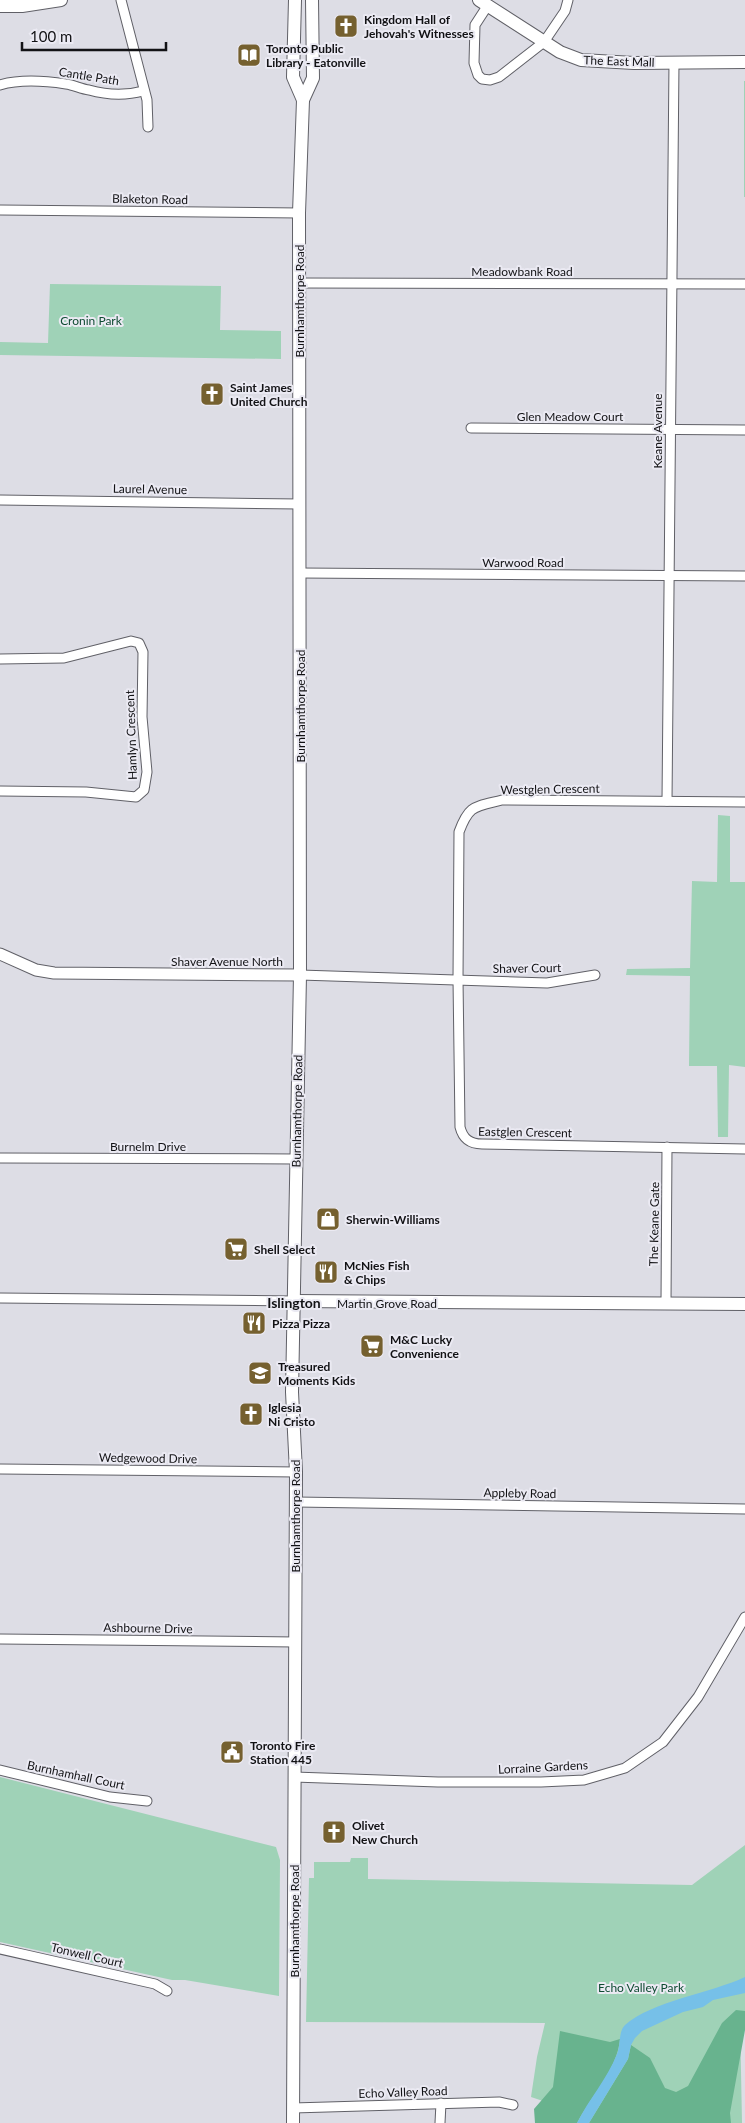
<svg xmlns="http://www.w3.org/2000/svg" width="745" height="2123" font-family="Lato,sans-serif">
	<style>
		.green { fill: #9fd2b7 }
		.forest { fill: #68b38e }
		.water { fill: #76c0e8 }
		.lines { fill: none; stroke-linecap: round; stroke-linejoin: round }
		.minor-casing { stroke: #606067; stroke-width: 11 }
		.tertiary-casing { stroke: #606067; stroke-width: 13 }
		.secondary-casing { stroke: #606067; stroke-width: 14 }
		.minor { stroke: #fff; stroke-width: 9 }
		.tertiary { stroke: #fff; stroke-width: 11 }
		.secondary { stroke: #fff; stroke-width: 12 }
		.labels { text-anchor: middle; dominant-baseline: central; stroke-width: 4; stroke-linejoin: round; paint-order: stroke }
		.poi-label { font-size: 12px; font-weight: bold; fill: #121215; stroke: #ebeaf3; text-anchor: start }
		.street-label { font-size: 12px; fill: #121215; stroke: #ebeaf3 }
		.park-label { font-size: 12px; fill: #0e4b32; stroke: #ebeaf3 }
		.neighbourhood-label { font-size: 14px; font-weight: bold; fill: #121215; stroke: #ebeaf3 }
	</style>
	<rect width="100%" height="100%" fill="#dddde5"/>
	<!-- green -->
	<g class="green">
		<rect x="744" y="81" width="1" height="116"/>
		<path d="M50,284L221,286L220,330L281,331V359L0,355V342L48,343Z"/>
		<path d="M718,815L730,816V882H745V1067L729,1065L728,1137H718L717,1066H689L690,976L626,975L627,969L690,968L692,881L717,882Z"/>
		<path d="M0,1777L276,1847L280,1860L279,1996L185,1980H172L0,1942Z"/>
		<path d="M745,1845V2018L740,2019L742,2123H542L543,2101L531,2097L537,2057L545,2023L306,2022L309,1878H314V1862H350L351,1858H368V1879L692,1885Z"/>
	</g>
	<!-- forest -->
	<g class="forest">
		<path d="M736,2010L745,2011V2030L730,2113L731,2123H589L628,2059L631,2045L650,2058L665,2088L676,2092L688,2086L722,2023Z"/>
		<path d="M560,2031L610,2042L620,2039C617,2070 591,2096 577,2123H535L534,2109L553,2087Z"/>
	</g>
	<!-- water -->
	<path class="water" d="M745,1977V1993L713,2000L703,2007L683,2012L642,2031L635,2038L631,2045L628,2059L589,2123H577C589,2099 607,2079 617,2054C621,2045 618,2032 625,2025C652,2001 711,1993 745,1977Z"/>
	<g class="lines">
		<!-- minor casing -->
		<g class="minor-casing">
			<g id="minor">
				<path d="M121,0L147,100L148,127"/>
				<path d="M488,5L475,25L474,63L478,75L482,79L490,80L499,77L544,42L565,11L568,0"/>
				<path d="M0,85C20,79 46,81 66,84C74,85 81,89 89,90C107,95 125,96 143,91"/>
				<path d="M0,210L299,213"/>
				<path d="M299,283L745,284"/>
				<path d="M471,428L745,430"/>
				<path d="M0,500L300,504"/>
				<path d="M300,573L745,576"/>
				<path d="M0,659L64,658L131,641L139,643L143,652L142,717L147,772L144,790L136,797L86,792L0,791"/>
				<path d="M667,801L674,62"/>
				<path d="M745,802L502,800C474,807 469,805 459,832L458,979L460,1127C463,1139 470,1144 482,1144L745,1149"/>
				<path d="M300,975L547,983L595,975"/>
				<path d="M0,1158L296,1159"/>
				<path d="M0,1298L293,1301"/>
				<path d="M666,1303L667,1147"/>
				<path d="M0,1469L296,1472"/>
				<path d="M296,1502L745,1509"/>
				<path d="M0,1639L295,1642"/>
				<path d="M0,1770L110,1797L147,1801"/>
				<path d="M294,1777L438,1782H541L584,1780L625,1768L663,1742L698,1697L745,1617"/>
				<path d="M0,1949L155,1984L167,1991"/>
				<path d="M293,2108L499,2102L513,2105"/>
				<path d="M440,2123L441,2103"/>
			</g>
		</g>
		<!-- tertiary casing -->
		<g class="tertiary-casing">
			<path id="tertiary" d="M0,954L36,970L54,973L300,975"/>
		</g>
		<!-- secondary casing -->
		<g class="secondary-casing">
			<g id="secondary">
				<path d="M295,0L293,77L303,100"/>
				<path d="M479,0L560,52L581,60L634,63L745,62"/>
				<path d="M0,6H22L61,0"/>
				<path d="M293,1301L745,1304"/>
				<path d="M293,2123L296,1472L292,1392L300,975L299,213L303,100L313,78L312,0"/>
			</g>
		</g>
		<!-- minor -->
		<use href="#minor" class="minor"/>
		<!-- tertiary -->
		<use href="#tertiary" class="tertiary"/>
		<!-- secondary -->
		<use href="#secondary" class="secondary"/>
	</g>
	<!-- icons -->
	<defs>
		<g id="church-square" transform="scale(1.25)"><rect x="-9" y="-9" width="18" height="18" rx="4" fill="#75602f" stroke="#ebeaf3"/><path d="M-1.2-6h2.4v3.5h3.3v2.4h-3.3V6h-2.4V-.1h-3.3v-2.4h3.3Z" fill="#fff"/></g>
		<g id="library-square" transform="scale(1.25)"><rect x="-9" y="-9" width="18" height="18" rx="4" fill="#75602f" stroke="#ebeaf3"/><path d="M-6-4Q-3-5.5-.7-3.5V5Q-3 3-6 4ZM6-4Q3-5.5 .7-3.5V5Q3 3 6 4Z" fill="#fff"/></g>
		<g id="shop-square" transform="scale(1.25)"><rect x="-9" y="-9" width="18" height="18" rx="4" fill="#75602f" stroke="#ebeaf3"/><path d="M-5-2.5h2.3a2.7 3.5 0 0 1 5.4 0H5L5.5 6h-11ZM-1.5-2.5h3a1.5 2.3 0 0 0-3 0Z" fill="#fff"/></g>
		<g id="supermarket-square" transform="scale(1.25)"><rect x="-9" y="-9" width="18" height="18" rx="4" fill="#75602f" stroke="#ebeaf3"/><path d="M-6-5.5h2.5l.6 2H6L4.5 2H-2.5L-4.4-4H-6ZM-1.5 3.2a1.3 1.3 0 1 0 .1 0ZM3 3.2a1.3 1.3 0 1 0 .1 0Z" fill="#fff"/></g>
		<g id="restaurant-square" transform="scale(1.25)"><rect x="-9" y="-9" width="18" height="18" rx="4" fill="#75602f" stroke="#ebeaf3"/><path d="M-5-6h1v4h1v-4h1v4h1v-4h1v5L-1.5 .5V6h-2V.5L-5-1ZM5-6V6H3V1.5H1.5Q1.5-4 5-6Z" fill="#fff"/></g>
		<g id="school-square" transform="scale(1.25)"><rect x="-9" y="-9" width="18" height="18" rx="4" fill="#75602f" stroke="#ebeaf3"/><path d="M0-5L7-2L0 1L-7-2ZM-4 1L0 2.5L4 1V4Q0 6-4 4Z" fill="#fff"/></g>
		<g id="civic-square" transform="scale(1.25)"><rect x="-9" y="-9" width="18" height="18" rx="4" fill="#75602f" stroke="#ebeaf3"/><path d="M-.6-6.5H3V-4.5H.6V-3L4-1V1h2V6H-6V1h2V-1L-.6-3ZM-1.2 2.5V6h2.4V2.5Z" fill="#fff"/></g>
	</defs>
	<g fill-rule="evenodd">
		<use href="#church-square" x="346" y="26"/>
		<use href="#library-square" x="249" y="55"/>
		<use href="#church-square" x="212" y="394"/>
		<use href="#shop-square" x="328" y="1219"/>
		<use href="#supermarket-square" x="236" y="1249"/>
		<use href="#restaurant-square" x="326" y="1272"/>
		<use href="#restaurant-square" x="254" y="1323"/>
		<use href="#supermarket-square" x="372" y="1346"/>
		<use href="#school-square" x="260" y="1373"/>
		<use href="#church-square" x="251" y="1414"/>
		<use href="#civic-square" x="232" y="1752"/>
		<use href="#church-square" x="334" y="1832"/>
	</g>
	<g class="labels">
		<!-- poi labels -->
		<g class="poi-label">
			<text x="364" y="19">Kingdom Hall of<tspan x="364" dy="14">Jehovah's Witnesses</tspan></text>
			<text x="266" y="48">Toronto Public<tspan x="266" dy="14">Library - Eatonville</tspan></text>
			<text x="230" y="387">Saint James<tspan x="230" dy="14">United Church</tspan></text>
			<text x="346" y="1219">Sherwin-Williams</text>
			<text x="254" y="1249">Shell Select</text>
			<text x="344" y="1265">McNies Fish<tspan x="344" dy="14">&amp; Chips</tspan></text>
			<text x="272" y="1323">Pizza Pizza</text>
			<text x="390" y="1339">M&amp;C Lucky<tspan x="390" dy="14">Convenience</tspan></text>
			<text x="278" y="1366">Treasured<tspan x="278" dy="14">Moments Kids</tspan></text>
			<text x="268" y="1407">Iglesia<tspan x="268" dy="14">Ni Cristo</tspan></text>
			<text x="250" y="1745">Toronto Fire<tspan x="250" dy="14">Station 445</tspan></text>
			<text x="352" y="1825">Olivet<tspan x="352" dy="14">New Church</tspan></text>
		</g>
		<!-- street labels -->
		<g class="street-label">
			<text transform="translate(619 61) rotate(2)">The East Mall</text>
			<text transform="translate(89 76) rotate(9)">Cantle Path</text>
			<text transform="translate(150 199) rotate(1)">Blaketon Road</text>
			<text x="522" y="271">Meadowbank Road</text>
			<text transform="translate(299 301) rotate(-90)">Burnhamthorpe Road</text>
			<text x="570" y="416">Glen Meadow Court</text>
			<text transform="translate(657 431) rotate(-90)">Keane Avenue</text>
			<text transform="translate(150 489) rotate(1)">Laurel Avenue</text>
			<text x="523" y="562">Warwood Road</text>
			<text transform="translate(300 706) rotate(-90)">Burnhamthorpe Road</text>
			<text transform="translate(131 735) rotate(-92)">Hamlyn Crescent</text>
			<text transform="translate(550 789) rotate(-1)">Westglen Crescent</text>
			<text x="227" y="961">Shaver Avenue North</text>
			<text transform="translate(527 968) rotate(-1)">Shaver Court</text>
			<text transform="translate(297 1111) rotate(-89)">Burnhamthorpe Road</text>
			<text transform="translate(525 1132) rotate(1)">Eastglen Crescent</text>
			<text x="148" y="1146">Burnelm Drive</text>
			<text transform="translate(654 1224) rotate(-89)">The Keane Gate</text>
			<text x="387" y="1303">Martin Grove Road</text>
			<text transform="translate(148 1458) rotate(1)">Wedgewood Drive</text>
			<text transform="translate(520 1493) rotate(1)">Appleby Road</text>
			<text transform="translate(295 1516) rotate(-90)">Burnhamthorpe Road</text>
			<text transform="translate(148 1628) rotate(1)">Ashbourne Drive</text>
			<text transform="translate(543 1767) rotate(-3)">Lorraine Gardens</text>
			<text transform="translate(76 1775) rotate(12)">Burnhamhall Court</text>
			<text transform="translate(294 1921) rotate(-90)">Burnhamthorpe Road</text>
			<text transform="translate(87 1955) rotate(13)">Tonwell Court</text>
			<text transform="translate(403 2092) rotate(-2)">Echo Valley Road</text>
		</g>
		<!-- park labels -->
		<g class="park-label">
			<text x="91" y="320">Cronin Park</text>
			<text x="641" y="1987">Echo Valley Park</text>
		</g>
		<!-- neighbourhood labels -->
		<g class="neighbourhood-label">
			<text x="294" y="1302">Islington</text>
		</g>
	</g>
	<!-- scale -->
	<path d="M22 42v8h144v-8" fill="none" stroke="#121215" stroke-width="2.5"/>
	<text x="30" y="42" font-size="15" fill="#121215" stroke="#ebeaf3" stroke-width="4" paint-order="stroke">100 m</text>
</svg>
